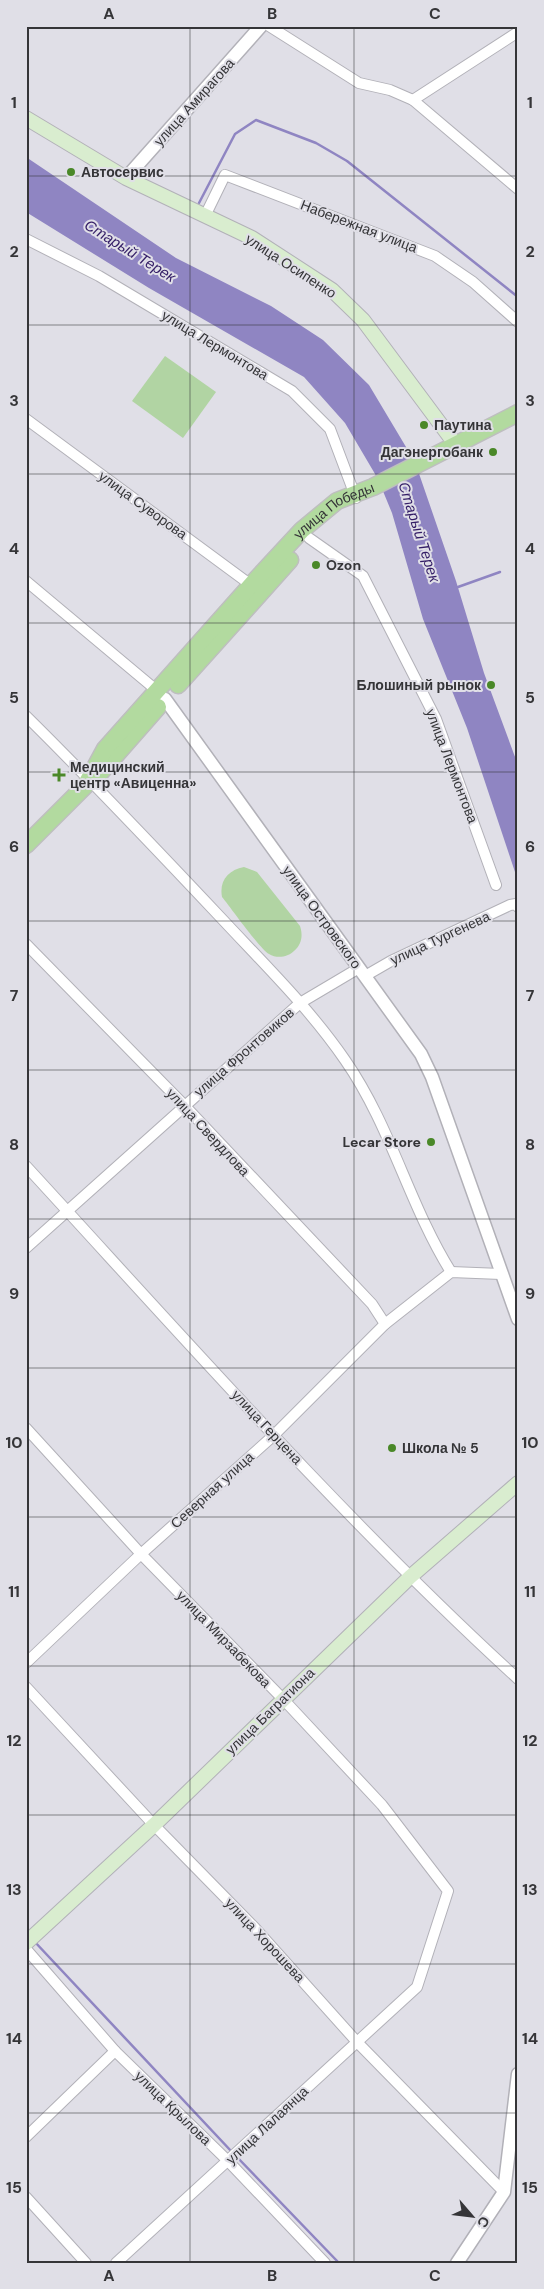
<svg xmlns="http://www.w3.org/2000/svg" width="544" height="2289" font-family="'DM Sans',sans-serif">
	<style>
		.green { fill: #b1d4a3 }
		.water { fill: #8f85c2 }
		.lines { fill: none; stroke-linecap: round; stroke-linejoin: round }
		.stream { stroke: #8f85c2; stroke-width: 2.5 }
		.minor-casing { stroke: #b2b1b8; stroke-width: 12 }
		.tertiary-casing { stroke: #b2b1b8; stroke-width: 15 }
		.secondary-casing { stroke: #b2b1b8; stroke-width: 16 }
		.primary-casing { stroke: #bebebf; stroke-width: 19 }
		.minor { stroke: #fff; stroke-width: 10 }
		.tertiary { stroke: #fff; stroke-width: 12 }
		.secondary { stroke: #d9edcf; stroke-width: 14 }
		.primary { stroke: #b2da9f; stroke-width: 16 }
		.grid { fill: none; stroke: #353538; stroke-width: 1; stroke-opacity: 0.55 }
		.poi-dot { fill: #4a8828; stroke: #e0dfe7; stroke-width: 2 }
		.labels { text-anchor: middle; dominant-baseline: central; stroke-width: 4; stroke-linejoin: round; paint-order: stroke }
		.street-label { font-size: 14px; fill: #353538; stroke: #e0dfe7 }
		.poi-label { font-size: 14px; font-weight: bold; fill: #353538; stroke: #e0dfe7; text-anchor: start }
		.water-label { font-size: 15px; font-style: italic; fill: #331d66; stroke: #e0dfe7 }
		.neatline { fill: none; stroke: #353538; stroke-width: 2 }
		.grid-label { font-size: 16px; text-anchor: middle; font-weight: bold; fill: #353538 }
	</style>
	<rect width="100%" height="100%" fill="#e0dfe7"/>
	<!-- green -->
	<g class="green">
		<path d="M165,356L216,392L183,438L132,401Z"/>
		<path d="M244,867L257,872L300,926C303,935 302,944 294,951C288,957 277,959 269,954C260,949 231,908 222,897C219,881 228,870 244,867Z"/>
	</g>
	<!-- water -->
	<path class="water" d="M26,157L176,258L271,306L323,340L369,385L415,462L456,581L484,673L518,765V881L467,728L423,619L392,513L378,479L345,423L304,377L149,288L26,212Z"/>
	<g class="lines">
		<!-- stream -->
		<g class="stream">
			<path d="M199,203L235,134L256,120L316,143L347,161L518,297"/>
			<path d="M458,587L500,572"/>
			<path d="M34,1941L232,2152"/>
			<path d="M236,2156L339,2263"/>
		</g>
		<!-- minor casing -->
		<g class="minor-casing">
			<g id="minor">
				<path d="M269,26L359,83L390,90L413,100L518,189"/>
				<path d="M413,100L518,32"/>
				<path d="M205,216L225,175L435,256L473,282L518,322"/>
				<path d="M26,239L99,276L292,391L330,429L356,498"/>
				<path d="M26,419L255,588"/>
				<path d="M309,538L363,576L436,719L496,885"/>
				<path d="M26,581L161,694"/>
				<path d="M26,716C93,782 158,851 223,920C265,965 310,1009 345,1060C391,1126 409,1205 451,1272"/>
				<path d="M26,944L184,1105L372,1304L385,1324"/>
				<path d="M365,976L391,961L510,905L516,904L518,907"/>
				<path d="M26,1166C186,1340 343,1519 518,1679"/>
				<path d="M26,1248L300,1003L359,968"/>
				<path d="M26,1428L141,1554L283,1699L382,1805L448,1891L417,1987L116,2263"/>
				<path d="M26,1663L141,1554L273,1436L385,1324L451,1272L501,1274"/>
				<path d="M26,1687L154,1825L255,1928L357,2042L504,2192"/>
				<path d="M26,1949L115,2051L228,2161L325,2263"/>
				<path d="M26,2137L115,2051"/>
				<path d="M26,2197L86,2263"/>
			</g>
		</g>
		<!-- tertiary casing -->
		<g class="tertiary-casing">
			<g id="tertiary">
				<path d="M126,178L261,26"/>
				<path d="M165,699L421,1054L432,1077L518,1319"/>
				<path d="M457,2263L504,2192L518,2074"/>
			</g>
		</g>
		<!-- secondary casing -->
		<g class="secondary-casing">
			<g id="secondary">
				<path d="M26,118L126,178L252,238L332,290L363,320L456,445"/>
				<path d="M26,1943L154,1825L410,1577L518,1483"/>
			</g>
		</g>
		<!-- primary casing -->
		<g class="primary-casing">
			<g id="primary">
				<path d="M178,685L290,560"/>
				<path d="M100,773L158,707"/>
				<path id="s1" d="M26,845L85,786L105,749L251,585L302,530L337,501L373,487L518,413"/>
			</g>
		</g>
		<!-- minor -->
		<use href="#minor" class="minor"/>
		<!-- tertiary -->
		<use href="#tertiary" class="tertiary"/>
		<!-- secondary -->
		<use href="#secondary" class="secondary"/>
		<!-- primary -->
		<use href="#primary" class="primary"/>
	</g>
	<!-- grid -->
	<path class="grid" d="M190,26V2263M354,26V2263M26,176H518M26,325H518M26,474H518M26,623H518M26,772H518M26,921H518M26,1070H518M26,1219H518M26,1368H518M26,1517H518M26,1666H518M26,1815H518M26,1964H518M26,2113H518"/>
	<!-- markers -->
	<g class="poi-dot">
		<circle cx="71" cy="172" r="5"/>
		<circle cx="424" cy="425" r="5"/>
		<circle cx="493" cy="452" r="5"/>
		<circle cx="316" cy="565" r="5"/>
		<circle cx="491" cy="685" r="5"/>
		<path d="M56.5 767.5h5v5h5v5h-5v5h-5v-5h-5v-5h5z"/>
		<circle cx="431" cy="1142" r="5"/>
		<circle cx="392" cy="1448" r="5"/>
	</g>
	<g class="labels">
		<!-- street labels -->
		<g class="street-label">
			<text transform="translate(194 102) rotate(-48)">улица Амирагова</text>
			<text transform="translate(359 226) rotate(21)">Набережная улица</text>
			<text transform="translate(291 266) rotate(33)">улица Осипенко</text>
			<text transform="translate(215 345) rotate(31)">улица Лермонтова</text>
			<text transform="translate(143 505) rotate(36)">улица Суворова</text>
			<text stroke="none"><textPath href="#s1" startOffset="458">улица Победы</textPath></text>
			<text transform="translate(452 766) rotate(69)">улица Лермонтова</text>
			<text transform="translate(322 917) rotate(54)">улица Островского</text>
			<text transform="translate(440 938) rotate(-25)">улица Тургенева</text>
			<text transform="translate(244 1052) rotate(-41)">улица Фронтовиков</text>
			<text transform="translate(208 1132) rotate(47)">улица Свердлова</text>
			<text transform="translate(267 1427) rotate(47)">улица Герцена</text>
			<text transform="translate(212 1490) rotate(-42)">Северная улица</text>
			<text transform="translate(224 1639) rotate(46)">улица Мирзабекова</text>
			<text transform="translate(270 1711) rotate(-44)">улица Багратиона</text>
			<text transform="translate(265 1940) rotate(47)">улица Хорошева</text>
			<text transform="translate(173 2108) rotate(44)">улица Крылова</text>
			<text transform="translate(267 2125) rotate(-43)">улица Лалаянца</text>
		</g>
		<!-- poi labels -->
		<g class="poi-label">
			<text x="81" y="172">Автосервис</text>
			<text x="434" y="425">Паутина</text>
			<text x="483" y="452" text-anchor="end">Дагэнергобанк</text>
			<text x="326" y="565">Ozon</text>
			<text x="481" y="685" text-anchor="end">Блошиный рынок</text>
			<text x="70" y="767">Медицинский<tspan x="70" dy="16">центр «Авиценна»</tspan></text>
			<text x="421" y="1142" text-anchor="end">Lecar Store</text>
			<text x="402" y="1448">Школа № 5</text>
		</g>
		<!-- water labels -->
		<g class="water-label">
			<text transform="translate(130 251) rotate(32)">Старый Терек</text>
			<text transform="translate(419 532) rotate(72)">Старый Терек</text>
		</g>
	</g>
	<!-- border -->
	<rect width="544" height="2289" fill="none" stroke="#e0dfe7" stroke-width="55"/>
	<!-- north arrow -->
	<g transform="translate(472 2216) rotate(118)" stroke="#e0dfe7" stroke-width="4" paint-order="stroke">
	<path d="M0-4L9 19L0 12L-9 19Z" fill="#353538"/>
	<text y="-8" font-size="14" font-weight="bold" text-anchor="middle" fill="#353538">С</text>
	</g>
	<rect x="28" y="28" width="488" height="2234" class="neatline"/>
	<g class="grid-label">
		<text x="109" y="19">A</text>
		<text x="272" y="19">B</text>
		<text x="435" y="19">C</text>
		<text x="14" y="108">1</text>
		<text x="530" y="108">1</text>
		<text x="14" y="257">2</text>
		<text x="530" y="257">2</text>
		<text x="14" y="406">3</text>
		<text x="530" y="406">3</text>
		<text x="14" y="554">4</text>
		<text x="530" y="554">4</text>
		<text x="14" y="703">5</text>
		<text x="530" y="703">5</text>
		<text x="14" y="852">6</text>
		<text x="530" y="852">6</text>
		<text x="14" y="1001">7</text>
		<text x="530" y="1001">7</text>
		<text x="14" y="1150">8</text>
		<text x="530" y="1150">8</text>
		<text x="14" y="1299">9</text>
		<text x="530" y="1299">9</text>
		<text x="14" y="1448">10</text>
		<text x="530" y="1448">10</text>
		<text x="14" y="1597">11</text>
		<text x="530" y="1597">11</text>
		<text x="14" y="1746">12</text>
		<text x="530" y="1746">12</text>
		<text x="14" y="1895">13</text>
		<text x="530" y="1895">13</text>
		<text x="14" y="2044">14</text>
		<text x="530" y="2044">14</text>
		<text x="14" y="2193">15</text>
		<text x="530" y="2193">15</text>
		<text x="109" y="2281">A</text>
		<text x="272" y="2281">B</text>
		<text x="435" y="2281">C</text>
	</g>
</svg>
